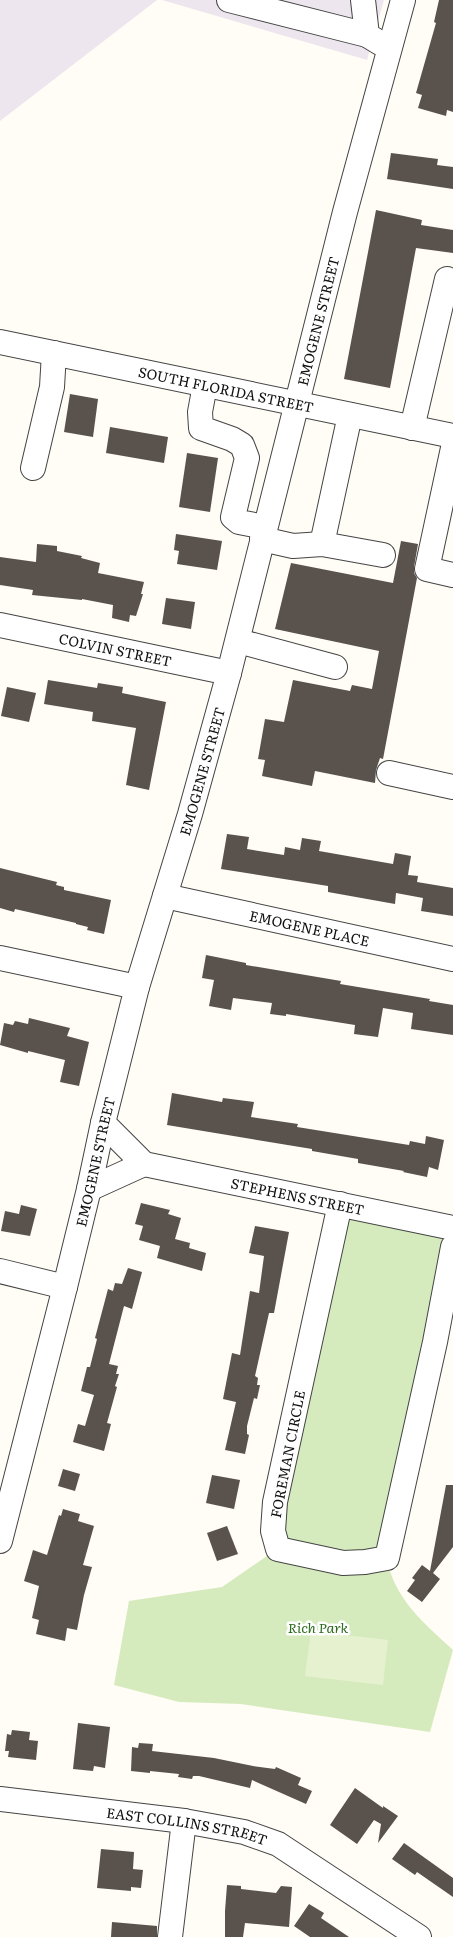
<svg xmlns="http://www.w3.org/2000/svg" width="453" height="1937" font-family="Literata,serif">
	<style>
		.industrial { fill: #eee6ef }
		.green { fill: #d5ebbd }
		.pitch { fill: #e6f2cf }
		.building { fill: #5a524d }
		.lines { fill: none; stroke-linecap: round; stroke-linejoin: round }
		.minor-casing { stroke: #444; stroke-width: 26 }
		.minor { stroke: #fff; stroke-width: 24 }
		.labels { text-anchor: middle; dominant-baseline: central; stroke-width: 5; stroke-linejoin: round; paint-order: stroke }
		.street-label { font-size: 14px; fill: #111; stroke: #fff }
		.park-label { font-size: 14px; font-style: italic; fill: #2f6b1f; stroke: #fff }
	</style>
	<rect width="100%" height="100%" fill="#fffdf5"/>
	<!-- industrial -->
	<g class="industrial">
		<path d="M0,0H157L0,121Z"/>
		<path d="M162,0H384L367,60Z"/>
	</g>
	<!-- green -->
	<path class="green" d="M340,1204L453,1228L387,1558C393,1598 425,1624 453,1650L430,1732L241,1704L179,1702L114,1685L129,1601L222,1587L277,1549Z"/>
	<!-- pitch -->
	<path class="pitch" d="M311,1631L388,1640L383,1685L305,1676Z"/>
	<!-- building -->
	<g class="building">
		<path d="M439,0H453V112L447,110L446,116L418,108L422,95L416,93L436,23L434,22Z"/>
		<path d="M391,153L438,159L437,165L453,167V189L387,179Z"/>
		<path d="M376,210L422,220L421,225L453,230V253L416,248L390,388L344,379Z"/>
		<path d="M70,394L98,399L93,437L64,432Z"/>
		<path d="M110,427L168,437L164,463L106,453Z"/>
		<path d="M187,453L218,458L210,512L179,507Z"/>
		<path d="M176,534L222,541L217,570L177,564L179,551L174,550Z"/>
		<path d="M401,541L418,544L414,567V573L417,578L383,759L380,758L376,770L375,783L315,771L312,786L262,776L265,760L258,759L265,719L284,722L293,680L350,691L352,685L372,689L379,651L275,629L291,563L393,583Z"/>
		<path d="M37,544L57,546V551L82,556L81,558L100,563L98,573L144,582L141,594H143L136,616L130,615L129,622L112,618L113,605L82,599V600L32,595L33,590L0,585V557L36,562Z"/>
		<path d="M166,598L195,602L191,629L162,624Z"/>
		<path d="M48,680L97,688L98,683L123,687L122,693L166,702L149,790L126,785L136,728L92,721L93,712L44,704Z"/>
		<path d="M7,687L36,693L29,722L1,716Z"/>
		<path d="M227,834L249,837L247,849L284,855L285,847L300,850L302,838L321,841L319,851L393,864L395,853L411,856L408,875L418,876L417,882L453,888V916L421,911L423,898L396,893L395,904L328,892V886L221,869Z"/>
		<path d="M0,868L57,882L56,885L64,887V890L111,900L104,934L87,930L88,927L76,924V923L15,909L14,912L0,908Z"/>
		<path d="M206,955L246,963V965L341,981L340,984L430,999L429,1001L453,1005V1035L411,1029L413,1013L383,1008L378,1037L354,1034L355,1025L286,1014V1016L270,1014L272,1003L233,998L231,1010L209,1006L214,980L202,978Z"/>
		<path d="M29,1018L70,1028L67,1036L89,1042L79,1086L60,1082L65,1060L28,1051V1053L0,1045L4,1023L13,1025L15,1021L28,1024Z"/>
		<path d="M172,1093L222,1102L223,1098L254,1102L251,1117L298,1124L297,1127L409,1145L410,1141L425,1144L426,1136L444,1140L438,1170L429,1167L427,1177L403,1172L404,1171L358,1163V1159L312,1151V1149L167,1125Z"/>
		<path d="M141,1203L170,1210L168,1214L181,1218L175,1239L190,1243L189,1248L206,1253L202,1271L157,1258L160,1246L139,1240L143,1226L135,1224Z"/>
		<path d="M21,1205L37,1209L30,1236L1,1231L5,1211L19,1214Z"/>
		<path d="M255,1226L289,1232L274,1313H269L255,1376L258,1378L257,1385H260L257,1399L254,1398L247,1426V1434L249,1435L245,1454L225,1450L236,1402L223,1399L232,1353L240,1355L250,1291L259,1293L264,1256L249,1253Z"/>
		<path d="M128,1268L142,1272L132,1309L124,1306L109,1364L118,1366L116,1374H119L115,1386L117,1387L107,1423L111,1424L104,1451L73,1442L78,1424L85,1426L94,1395L81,1391L87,1367H90L97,1339L95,1338L108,1289L113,1291L115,1283L122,1284Z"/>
		<path d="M63,1469L80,1474L75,1491L58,1486Z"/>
		<path d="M212,1475L240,1480L234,1509L206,1503Z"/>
		<path d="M446,1485H453V1547L433,1573L440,1579L422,1602L407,1591L415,1580L412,1578L422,1565L430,1571Z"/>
		<path d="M63,1509L80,1514L78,1521L94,1526L83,1565L92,1567L84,1595L77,1630L67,1628L65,1641L36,1634L39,1620L32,1618L39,1586L24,1581L33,1550L47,1555L59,1515L61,1516Z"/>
		<path d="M227,1526L238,1554L217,1561L207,1533Z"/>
		<path d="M78,1723L110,1727L105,1768L94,1766L93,1771L73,1769Z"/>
		<path d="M12,1730L30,1732L29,1740L38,1741L36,1760L8,1757L9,1751H5L7,1734L11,1735Z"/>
		<path d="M139,1743L153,1744L152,1751L214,1758L253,1766L275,1769L276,1767L301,1778L298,1785L312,1791L306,1804L252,1780L250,1788L199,1776H193L192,1779L178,1777L179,1774L150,1771V1773L131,1771L132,1747L138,1748Z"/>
		<path d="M355,1788L383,1808V1806L398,1816L378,1843L381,1824L374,1820L357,1844L330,1825Z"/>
		<path d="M404,1843L453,1878V1897L417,1872L415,1875L392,1859Z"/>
		<path d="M101,1849L134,1852L133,1869L143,1870L141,1888L131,1887V1891L97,1888Z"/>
		<path d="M227,1885L241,1886V1889L276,1893L281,1886L292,1887L289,1927L245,1923L243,1937H225V1911Z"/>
		<path d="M309,1904L324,1913L321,1918L349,1937H310L294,1926Z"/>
		<path d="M112,1922L157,1926V1937H111Z"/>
	</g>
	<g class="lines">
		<!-- minor casing -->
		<g class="minor-casing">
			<g id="minor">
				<path d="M229,0L367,35"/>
				<path d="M363,0L367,35L380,43"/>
				<path id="s1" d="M0,342L453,436"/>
				<path d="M205,385L200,412L201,428L232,439L242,445L247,458L233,517L239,522L265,527"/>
				<path d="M412,428L447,279"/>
				<path d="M453,448L427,569L453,575"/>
				<path d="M33,468L52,387L54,353"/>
				<path d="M262,539L293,546L322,544L383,555"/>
				<path d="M322,544L350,415"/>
				<path id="s2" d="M0,625L229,673"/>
				<path d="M238,641L335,667"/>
				<path d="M389,773L453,787"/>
				<path id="s3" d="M165,896L453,959"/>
				<path d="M0,958L137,987"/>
				<path id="s4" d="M103,1123L144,1164L453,1228"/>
				<path d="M89,1189L144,1164"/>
				<path d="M340,1204L275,1502L273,1531L278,1549L343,1563L365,1562L387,1558L435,1342L453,1247"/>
				<path d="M0,1271L65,1287"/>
				<path id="s5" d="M0,1541L65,1287L89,1189L103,1123L137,987L190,814L229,673L345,212L403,0"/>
				<path id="s6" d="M0,1799L184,1821L244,1832L278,1844L419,1937"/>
				<path d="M170,1937L184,1821"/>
			</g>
		</g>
		<!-- minor -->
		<use href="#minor" class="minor"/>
	</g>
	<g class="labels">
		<!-- street labels -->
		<g class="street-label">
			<text stroke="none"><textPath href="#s5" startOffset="1261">EMOGENE STREET</textPath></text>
			<text stroke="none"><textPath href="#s1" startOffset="231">SOUTH FLORIDA STREET</textPath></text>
			<text stroke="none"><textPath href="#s2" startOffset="118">COLVIN STREET</textPath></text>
			<text stroke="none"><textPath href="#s5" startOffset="796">EMOGENE STREET</textPath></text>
			<text stroke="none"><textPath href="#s3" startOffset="148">EMOGENE PLACE</textPath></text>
			<text stroke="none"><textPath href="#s5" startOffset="391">EMOGENE STREET</textPath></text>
			<text stroke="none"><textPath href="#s4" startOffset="215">STEPHENS STREET</textPath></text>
			<text transform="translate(287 1454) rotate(-79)">FOREMAN CIRCLE</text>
			<text stroke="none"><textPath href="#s6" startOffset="189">EAST COLLINS STREET</textPath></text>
		</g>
		<!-- park labels -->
		<g class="park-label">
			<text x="318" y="1627">Rich Park</text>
		</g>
	</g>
</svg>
